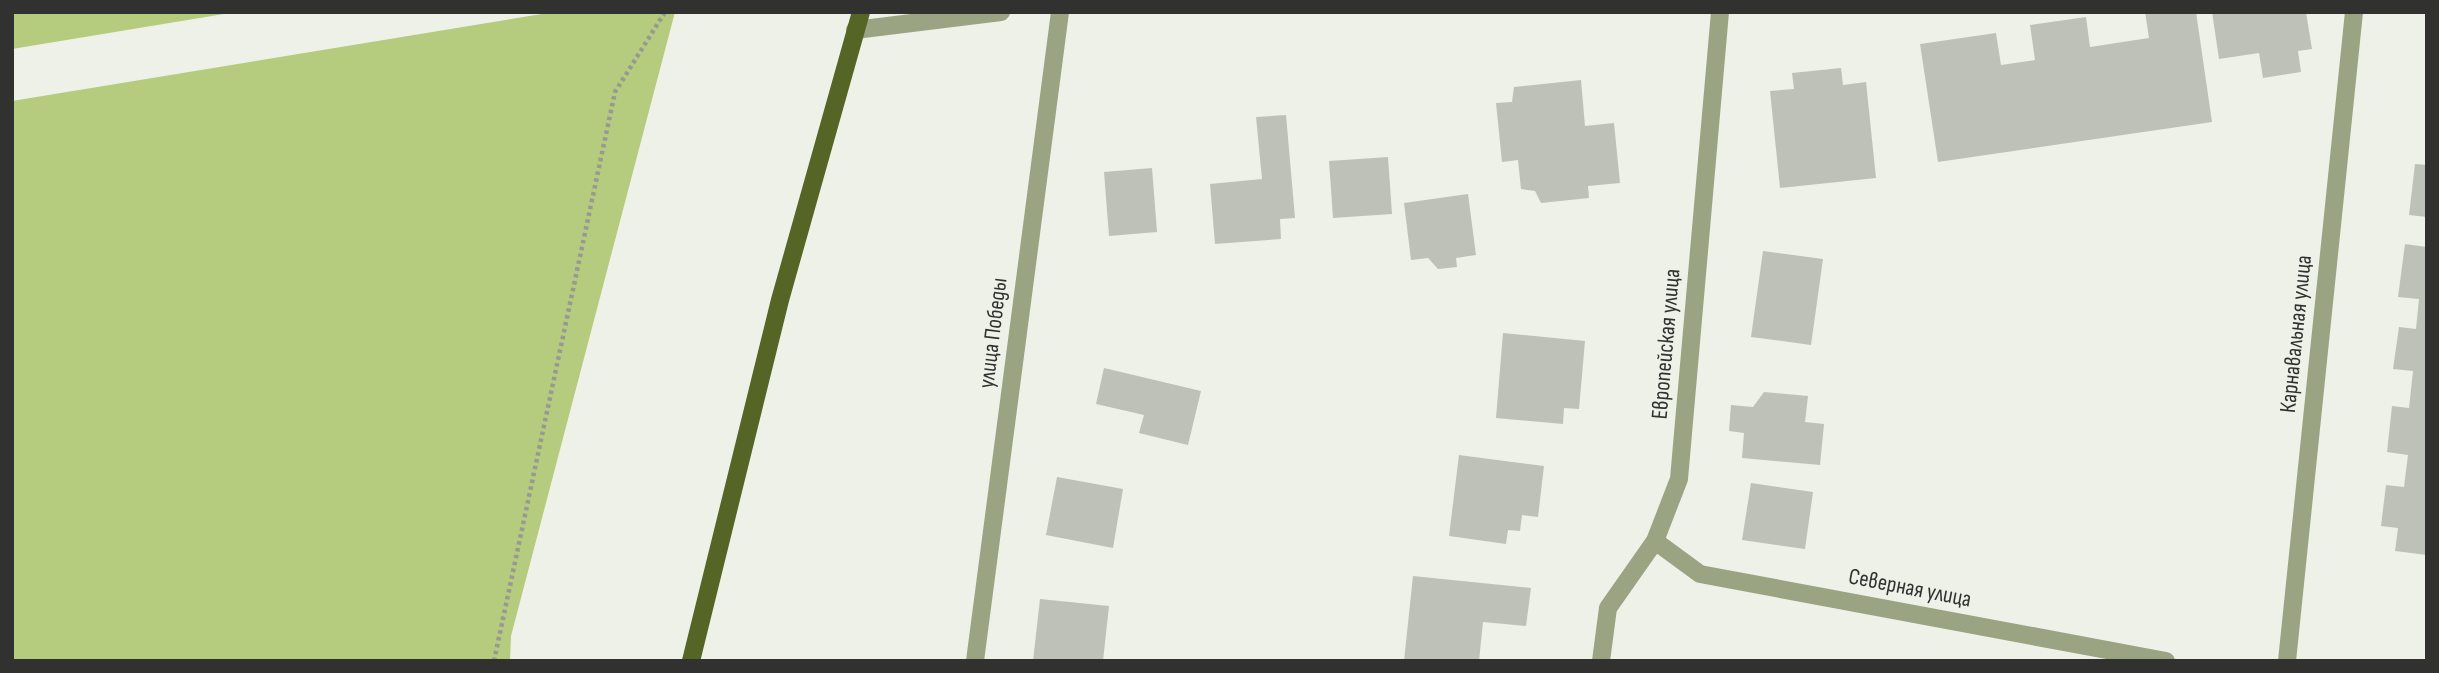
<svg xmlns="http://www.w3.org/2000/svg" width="2439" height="673" font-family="'Sofia Sans Condensed',sans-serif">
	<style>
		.green { fill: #b5cb7d }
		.building { fill: #bec1b7 }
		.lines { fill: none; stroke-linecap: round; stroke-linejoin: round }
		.path { stroke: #979992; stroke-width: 4.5; stroke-dasharray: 3.5 3.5; stroke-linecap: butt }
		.minor { stroke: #9aa483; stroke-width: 18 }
		.major { stroke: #556525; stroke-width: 18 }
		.labels { text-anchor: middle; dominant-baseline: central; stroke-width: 6; stroke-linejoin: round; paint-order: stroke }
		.street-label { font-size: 23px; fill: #31322f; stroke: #eef1e8 }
	</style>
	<rect width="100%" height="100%" fill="#eef1e8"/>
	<!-- green -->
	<g class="green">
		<path d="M12,12H236L12,49Z"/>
		<path d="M554,12H675L511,636L510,661H12V101Z"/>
	</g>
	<!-- building -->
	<g class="building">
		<path d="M2145,12H2196L2212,122L1938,162L1920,44L1996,33L2001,65L2035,60L2030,25L2086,17L2090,47L2149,38Z"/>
		<path d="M2212,12H2306L2312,49L2298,51L2301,72L2263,78L2259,53L2219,59Z"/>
		<path d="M1841,68L1843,85L1866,82L1876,178L1780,188L1770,91L1794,89L1792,73Z"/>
		<path d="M1581,80L1585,126L1614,123L1620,183L1588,186L1589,198L1541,203L1535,191L1521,189L1518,160L1502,162L1496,103L1512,102L1514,87Z"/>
		<path d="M1286,115L1295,218L1280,219L1281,239L1215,244L1210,184L1262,179L1256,117Z"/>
		<path d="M1388,157L1392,214L1333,218L1329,161Z"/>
		<path d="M2415,164L2427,165V217L2409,215Z"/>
		<path d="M1152,168L1157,232L1109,236L1104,172Z"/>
		<path d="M1468,194L1476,255L1456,258L1457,267L1438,269L1428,258L1411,260L1404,203Z"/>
		<path d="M2405,244L2427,247V555L2395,551L2398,528L2381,526L2386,485L2404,487L2408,455L2387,452L2392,406L2409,408L2413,371L2393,369L2399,327L2416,329L2419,299L2398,297Z"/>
		<path d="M1763,251L1823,259L1811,345L1751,337Z"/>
		<path d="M1503,333L1585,341L1579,409L1564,408L1563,424L1496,418Z"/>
		<path d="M1104,368L1201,391L1188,445L1139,433L1144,415L1096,404Z"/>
		<path d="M1764,392L1808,396L1805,422L1824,424L1820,465L1742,458L1744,433L1729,431L1731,405L1753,407Z"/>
		<path d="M1459,455L1544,466L1538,517L1522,515L1520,531L1508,530L1506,544L1449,536Z"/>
		<path d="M1057,477L1123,489L1113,548L1046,535Z"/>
		<path d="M1751,483L1813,492L1805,549L1742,540Z"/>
		<path d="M1413,576L1531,588L1526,626L1483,622L1479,661H1404Z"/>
		<path d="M1040,599L1109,606L1103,661H1033Z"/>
	</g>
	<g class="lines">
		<!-- path -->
		<path class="path" d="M494,661L615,92L665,12"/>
		<!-- minor -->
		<g class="minor">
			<path d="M855,30L1001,12"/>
			<path d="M1655,541L1700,574L2166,661"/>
			<path d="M975,661L1060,12"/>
			<path d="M1601,661L1608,608L1655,541L1679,479L1720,12"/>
			<path d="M2287,661L2354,12"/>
		</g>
		<!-- major -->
		<path class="major" d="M691,661L780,300L861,12"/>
	</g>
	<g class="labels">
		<!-- street labels -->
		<g class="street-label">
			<text transform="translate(993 333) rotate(-83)">улица Победы</text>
			<text transform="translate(2296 334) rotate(-84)">Карнавальная улица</text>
			<text transform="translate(1666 344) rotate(-85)">Европейская улица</text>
			<text transform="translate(1910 588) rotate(11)">Северная улица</text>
		</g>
	</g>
	<!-- border -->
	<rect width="2439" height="673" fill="none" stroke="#31322f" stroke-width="28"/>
</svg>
